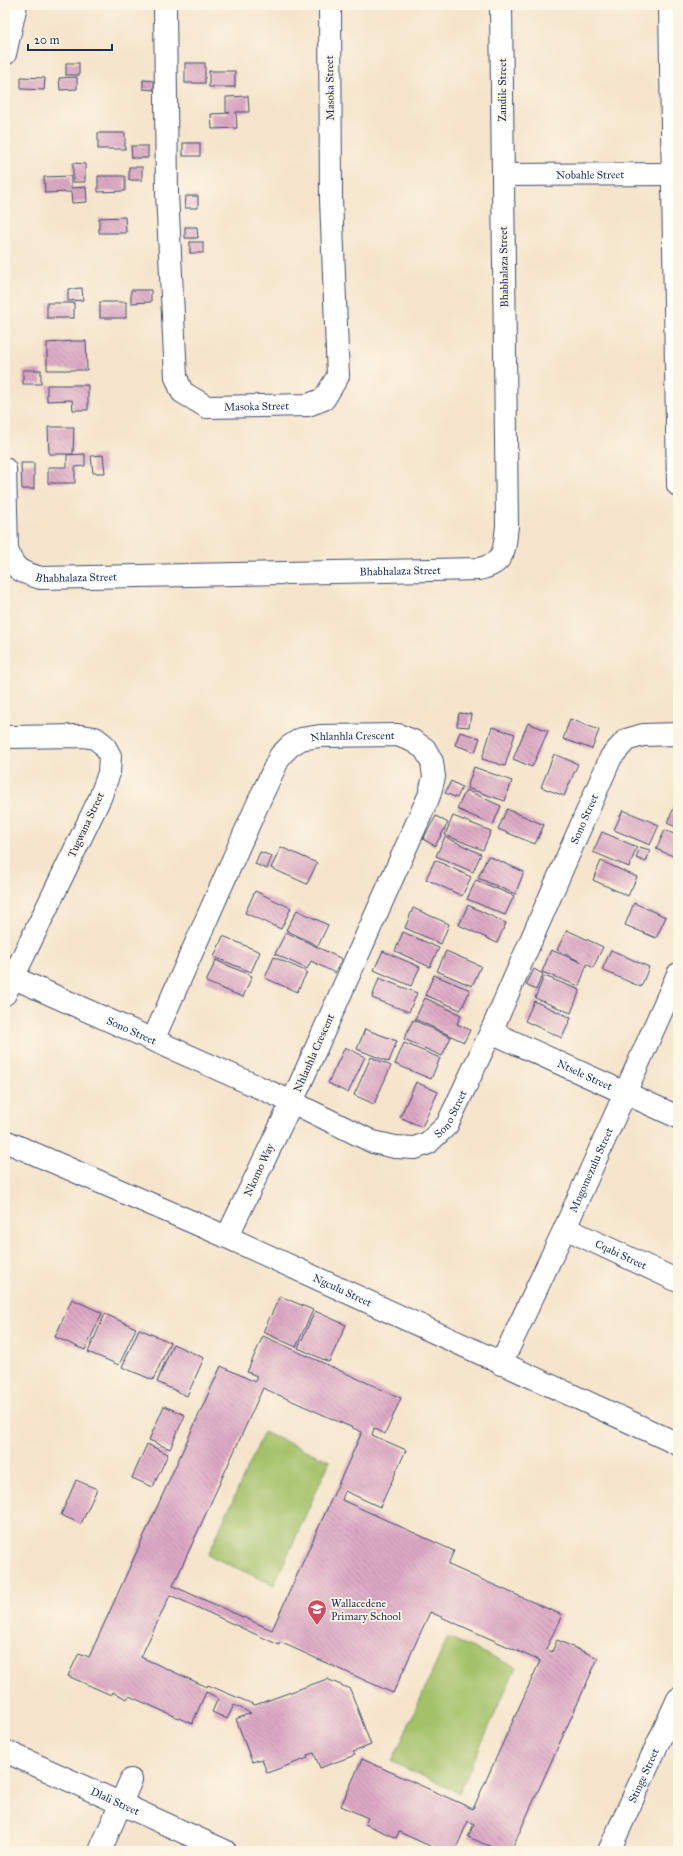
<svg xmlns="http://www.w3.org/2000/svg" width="683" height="1856" font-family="'IM FELL Great Primer',serif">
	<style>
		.green { fill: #a3c168; stroke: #5f7863 }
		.building { fill: url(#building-back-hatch); fill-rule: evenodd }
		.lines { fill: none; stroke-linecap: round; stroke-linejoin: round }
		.minor-casing { stroke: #3c4a6e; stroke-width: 24 }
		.minor { stroke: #fff; stroke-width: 22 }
		.labels { text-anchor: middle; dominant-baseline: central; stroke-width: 3.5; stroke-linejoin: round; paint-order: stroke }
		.street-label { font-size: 11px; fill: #1b2f5e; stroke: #fcf5e5 }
		.poi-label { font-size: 11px; fill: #1b2f5e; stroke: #fcf5e5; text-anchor: start }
	</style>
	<defs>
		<pattern id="building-back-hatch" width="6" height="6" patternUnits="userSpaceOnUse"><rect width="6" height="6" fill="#dda9c4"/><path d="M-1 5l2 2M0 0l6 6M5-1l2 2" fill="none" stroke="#b28aa2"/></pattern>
	</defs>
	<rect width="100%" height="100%" fill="#fcf5e5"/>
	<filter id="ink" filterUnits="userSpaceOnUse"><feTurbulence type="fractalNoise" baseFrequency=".025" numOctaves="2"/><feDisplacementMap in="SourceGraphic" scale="8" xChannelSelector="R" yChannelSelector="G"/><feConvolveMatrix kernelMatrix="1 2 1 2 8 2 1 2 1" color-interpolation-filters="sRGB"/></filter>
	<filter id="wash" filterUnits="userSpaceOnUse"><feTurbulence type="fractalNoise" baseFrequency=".012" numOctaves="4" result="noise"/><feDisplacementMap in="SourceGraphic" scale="16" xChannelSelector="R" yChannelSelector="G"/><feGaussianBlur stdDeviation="0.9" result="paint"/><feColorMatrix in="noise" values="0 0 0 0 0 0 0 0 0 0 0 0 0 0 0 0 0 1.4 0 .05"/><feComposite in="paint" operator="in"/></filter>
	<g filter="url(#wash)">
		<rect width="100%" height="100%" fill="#f5e4cb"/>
		<!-- green -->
		<g class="green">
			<path d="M264,1432L330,1461L274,1585L208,1555Z"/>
			<path d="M448,1637L516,1667L459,1793L392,1762Z"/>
		</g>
		<g id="blocks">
			<!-- building -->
			<g class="building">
				<rect x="66" y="63" width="13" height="12"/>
				<rect x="185" y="63" width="20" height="20"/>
				<rect x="209" y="71" width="26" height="16"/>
				<path d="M21,77L45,78L44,90L21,89Z"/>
				<path d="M77,77V89L60,90L59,78Z"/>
				<path d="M143,80L154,81V90L143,89Z"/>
				<path d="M248,96L249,112H236L237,128L212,129L211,114L230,113L226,112V97Z"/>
				<rect x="98" y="133" width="27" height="16"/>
				<rect x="183" y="143" width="17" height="13"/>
				<path d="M131,146H148V158H132Z"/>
				<path d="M73,163L85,164V182H73Z"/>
				<rect x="129" y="167" width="13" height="13"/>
				<path d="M71,176V188L86,187L87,202L72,203L71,192L45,193L44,177Z"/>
				<path d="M98,176H125V191L98,192Z"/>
				<path d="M186,196H198V208H185Z"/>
				<path d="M125,217L126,233H99V218Z"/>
				<path d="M185,227H197L198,238H185Z"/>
				<rect x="190" y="242" width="13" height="11"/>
				<path d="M82,288L83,300L68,301V289Z"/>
				<path d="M131,290H151V302L131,303Z"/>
				<rect x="100" y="302" width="26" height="16"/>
				<rect x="47" y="303" width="27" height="15"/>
				<path d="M73,341H86L87,370H47V343Z"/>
				<rect x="23" y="370" width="18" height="14"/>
				<path d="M47,385H88V410H73L72,400L47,401Z"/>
				<path d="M48,427H74L73,454H49Z"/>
				<path d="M85,454V466L75,467V483H48V467H67V455Z"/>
				<path d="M103,455L105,473H93L91,456Z"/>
				<path d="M21,463H34V489H22Z"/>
				<path d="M459,713L471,714L469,727L457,726Z"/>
				<path d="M570,719L599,730L592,749L563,739Z"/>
				<path d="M528,723L548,731L532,767L513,759Z"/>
				<path d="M492,727L515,734L505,766L482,759Z"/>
				<path d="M460,732L480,738L475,752L455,745Z"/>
				<path d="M554,754L578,764L564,796L541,787Z"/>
				<path d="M474,767L512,781L505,801L467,788Z"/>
				<path d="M451,781L462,787L457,798L445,793Z"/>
				<path d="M466,790L501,806L493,825L457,809Z"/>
				<path d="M678,799V828L667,823Z"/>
				<path d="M507,809L544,825L535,844L498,829Z"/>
				<path d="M623,810L659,825L650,845L614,830Z"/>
				<path d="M436,816L448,823L435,846L423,839Z"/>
				<path d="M453,816L491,831L483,850L445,835Z"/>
				<path d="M665,830L678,836V858L656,849Z"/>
				<path d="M602,832L637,847L629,867L593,852Z"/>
				<path d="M445,837L481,854L473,872L436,856Z"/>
				<path d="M281,847L317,863L307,884L271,868Z"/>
				<path d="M640,847L650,850L646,862L636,858Z"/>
				<path d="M260,852L272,856L267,869L255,864Z"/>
				<path d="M488,856L524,872L515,894L478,878Z"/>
				<path d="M435,860L471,877L462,896L426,879Z"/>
				<path d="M601,861L637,877L628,896L593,880Z"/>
				<path d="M476,880L514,896L505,915L467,899Z"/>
				<path d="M255,891L291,908L281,929L245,913Z"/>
				<path d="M634,903L666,917L656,938L625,925Z"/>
				<path d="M468,905L506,923L497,943L459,925Z"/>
				<path d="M413,908L449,924L441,944L405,928Z"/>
				<path d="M297,910L328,925L318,946L286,930Z"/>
				<path d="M567,930L603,947L593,968L587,964L579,986L542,972L551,950L583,963L557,950Z"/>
				<path d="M286,932L342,959L335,973L311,961L307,969L275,954Z"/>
				<path d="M403,932L439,948L430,967L395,951Z"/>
				<path d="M223,936L260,952L251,972L214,957Z"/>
				<path d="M611,950L649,967L641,987L602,970Z"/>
				<path d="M383,951L420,967L411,986L374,970Z"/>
				<path d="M446,951L481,966L472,986L437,971Z"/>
				<path d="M274,957L307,972L297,992L265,978Z"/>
				<path d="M216,960L252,976L243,997L206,982Z"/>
				<path d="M534,969L543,974L536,990L526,985Z"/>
				<path d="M434,975L470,990L461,1010L425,995Z"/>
				<path d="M544,976L580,990L571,1013L535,998Z"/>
				<path d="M379,978L417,993L409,1012L372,998Z"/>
				<path d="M425,998L461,1015L457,1024L470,1030L464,1042L415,1019Z"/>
				<path d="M534,1001L571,1018L562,1038L525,1021Z"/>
				<path d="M413,1020L451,1037L442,1056L404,1039Z"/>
				<path d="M365,1029L397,1041L389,1062L357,1049Z"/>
				<path d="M404,1043L440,1058L431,1079L395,1064Z"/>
				<path d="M345,1047L365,1057L348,1093L328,1083Z"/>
				<path d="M371,1057L391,1066L374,1104L354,1095Z"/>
				<path d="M416,1082L438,1092L422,1127L400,1117Z"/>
				<path d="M280,1296L313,1310L296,1347L263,1332Z"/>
				<path d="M72,1299L102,1313L85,1350L55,1337Z"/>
				<path d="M315,1311L346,1325L329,1362L298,1348Z"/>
				<path d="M105,1314L136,1328L119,1365L88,1352Z"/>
				<path d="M139,1329L170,1342L153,1380L122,1367Z"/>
				<path d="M263,1336L401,1398L385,1434L374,1428L372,1435L406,1450L380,1507L345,1491L342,1500L454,1551L448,1564L451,1566L562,1615L546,1649L552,1652L557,1640L598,1658L511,1851H501L468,1837L474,1824L468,1821L455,1851H441L399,1832L396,1838L365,1824L368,1818L341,1806L362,1759L473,1809L540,1661L430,1612L393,1693L280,1642L279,1645L170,1595L141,1657L207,1687L208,1685L255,1705L327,1679L350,1689L371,1745L353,1752L355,1755L320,1768L314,1753L307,1755L308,1758L267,1773L262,1759L252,1762L236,1719L251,1713L234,1705L227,1719L212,1712L218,1698L206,1692L192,1724L129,1696L127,1699L112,1692L111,1695L68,1676L79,1653L89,1657L221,1366L255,1382L257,1376L247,1372ZM263,1388L362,1432L272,1630L173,1586Z"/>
				<path d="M173,1344L204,1358L187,1396L157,1382Z"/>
				<path d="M164,1406L185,1415L170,1449L149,1440Z"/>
				<path d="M147,1444L168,1454L153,1487L132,1478Z"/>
				<path d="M76,1480L97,1489L81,1524L61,1515Z"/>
			</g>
		</g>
	</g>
	<g filter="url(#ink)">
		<use href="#blocks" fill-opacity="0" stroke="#3c4a6e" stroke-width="1"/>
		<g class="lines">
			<!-- minor casing -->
			<g class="minor-casing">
				<g id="minor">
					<path id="s1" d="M165,5L167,193L176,377L182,392L207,407L308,405L324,399L338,376L331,199L330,5"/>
					<path d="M670,5L678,485"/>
					<path d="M5,54L16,5"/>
					<path id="s2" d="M503,175L678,174"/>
					<path id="s3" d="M5,469L7,549C13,570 21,572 41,578L479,569C506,563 504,550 507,526L501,5"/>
					<path d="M5,737L82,736L95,738L104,745L110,756L109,773L100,798L5,994"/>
					<path id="s4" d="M12,977L292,1102L373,1142L395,1147L415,1148L428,1143L447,1125L491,1032L611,757L626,740L643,735L678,734"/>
					<path id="s5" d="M491,1032L678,1117"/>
					<path id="s6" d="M153,1040L259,801L280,756L290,746L301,739L320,736L398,735L413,741L425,749L432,762L434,777L429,796L292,1102L227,1237"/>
					<path id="s7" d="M5,1141L227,1237L678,1444"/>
					<path id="s8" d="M565,1228L678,1281"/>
					<path id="s9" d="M501,1364L565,1228L678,974"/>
					<path id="s10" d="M5,1751L225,1851"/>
					<path d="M100,1851L131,1780"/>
					<path id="s11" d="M609,1851L678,1699"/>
				</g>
			</g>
			<!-- minor -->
			<use href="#minor" class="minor"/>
		</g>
	</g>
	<!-- icons -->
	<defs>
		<g id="school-pin" transform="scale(1)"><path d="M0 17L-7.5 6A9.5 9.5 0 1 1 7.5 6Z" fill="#d1495b" stroke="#fcf5e5"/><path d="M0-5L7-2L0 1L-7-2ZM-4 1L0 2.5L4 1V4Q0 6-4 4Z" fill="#fff"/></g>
	</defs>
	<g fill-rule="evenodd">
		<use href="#school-pin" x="317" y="1609"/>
	</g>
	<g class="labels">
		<!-- street labels -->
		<g class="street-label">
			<text transform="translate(330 88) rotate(-91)">Masoka Street</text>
			<text transform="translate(502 90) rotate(-90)">Zandile Street</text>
			<text stroke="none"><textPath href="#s2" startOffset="87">Nobahle Street</textPath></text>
			<text transform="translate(504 267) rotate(-91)">Bhabhalaza Street</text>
			<text stroke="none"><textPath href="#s1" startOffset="467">Masoka Street</textPath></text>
			<text stroke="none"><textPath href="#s3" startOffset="487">Bhabhalaza Street</textPath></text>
			<text stroke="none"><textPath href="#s3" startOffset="163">Bhabhalaza Street</textPath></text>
			<text stroke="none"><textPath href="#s6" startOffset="390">Nhlanhla Crescent</textPath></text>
			<text stroke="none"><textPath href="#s4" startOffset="815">Sono Street</textPath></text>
			<text transform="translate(86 825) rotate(-65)">Tugwana Street</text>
			<text stroke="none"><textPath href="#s4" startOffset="131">Sono Street</textPath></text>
			<text transform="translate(314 1053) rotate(-66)">Nhlanhla Crescent</text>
			<text stroke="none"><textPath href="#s5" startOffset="103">Ntsele Street</textPath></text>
			<text stroke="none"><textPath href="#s4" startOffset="491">Sono Street</textPath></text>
			<text transform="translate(259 1170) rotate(-65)">Nkomo Way</text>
			<text stroke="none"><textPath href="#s9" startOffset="214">Mngomezulu Street</textPath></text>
			<text stroke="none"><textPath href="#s8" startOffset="62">Cqabi Street</textPath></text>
			<text stroke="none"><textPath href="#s7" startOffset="369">Ngculu Street</textPath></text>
			<text stroke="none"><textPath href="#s11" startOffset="83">Stinge Street</textPath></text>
			<text stroke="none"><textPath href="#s10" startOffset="121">Dlali Street</textPath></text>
		</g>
		<!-- poi labels -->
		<g class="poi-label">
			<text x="331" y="1603">Wallacedene<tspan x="331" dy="13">Primary School</tspan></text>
		</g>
	</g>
	<!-- margin -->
	<rect width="683" height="1856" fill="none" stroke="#fcf5e5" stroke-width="20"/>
	<!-- scale -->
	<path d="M28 44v6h84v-6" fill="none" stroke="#1b2f5e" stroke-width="2"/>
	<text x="34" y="44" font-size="12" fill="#1b2f5e" stroke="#fcf5e5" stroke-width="3" paint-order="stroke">20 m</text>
</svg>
